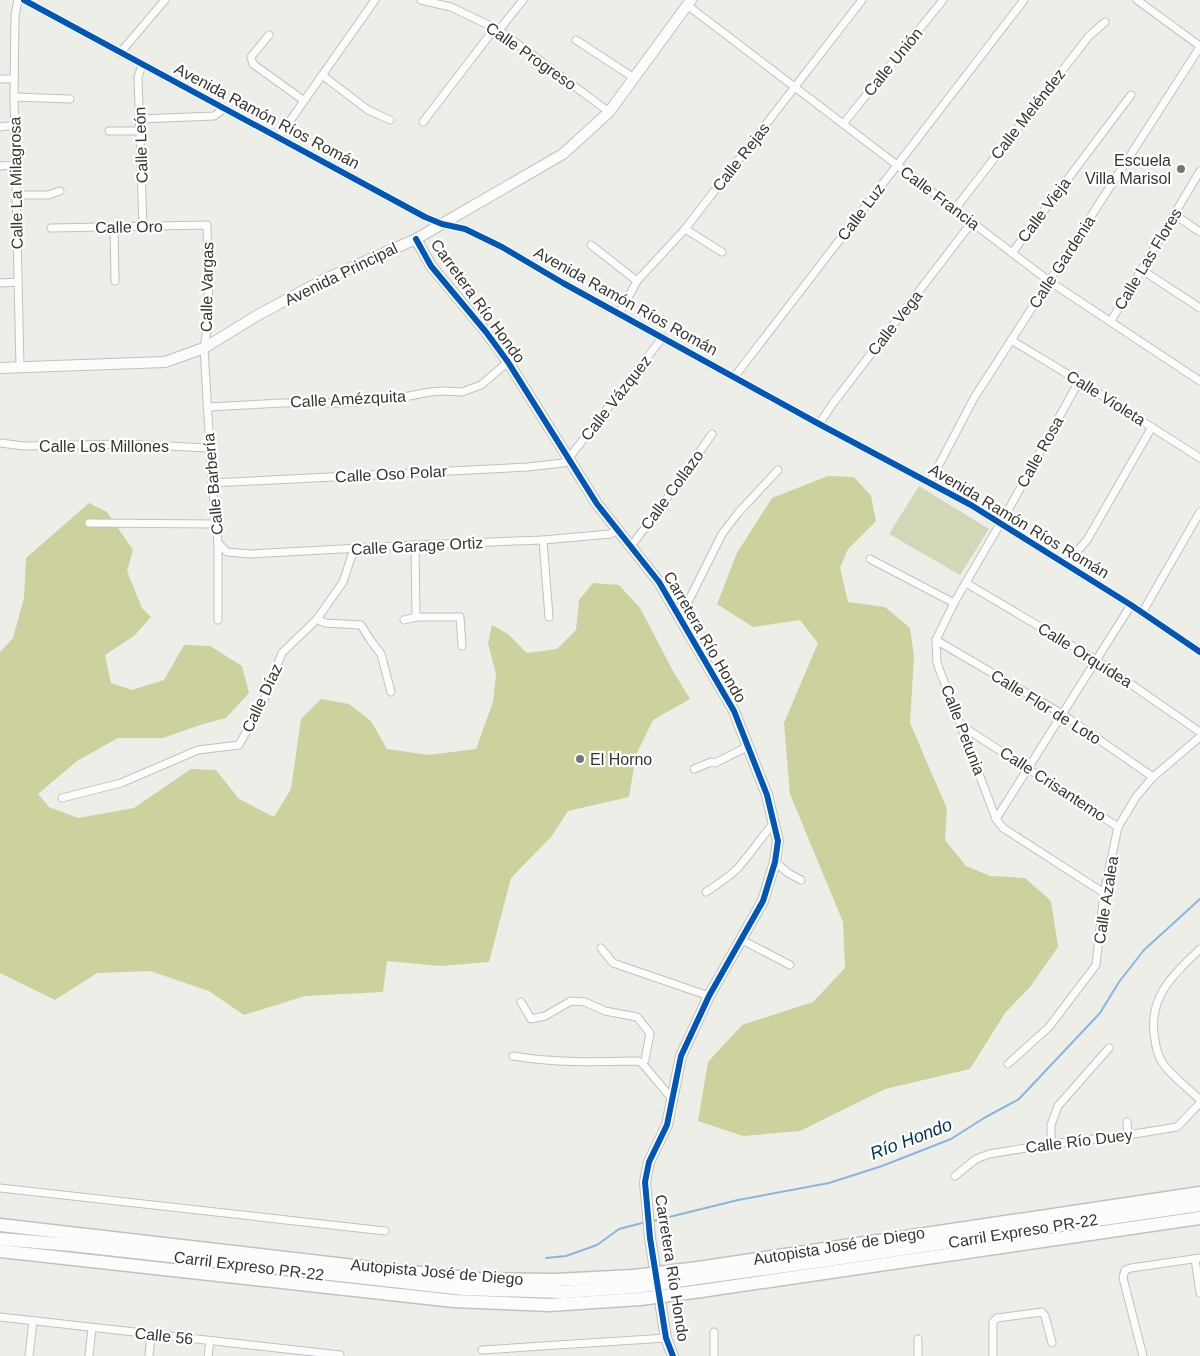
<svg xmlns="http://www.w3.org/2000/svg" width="1200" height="1356" font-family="Arial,sans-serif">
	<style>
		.green { fill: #d3d7b7 }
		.forest { fill: #ccd19e }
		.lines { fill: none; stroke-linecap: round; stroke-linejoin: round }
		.stream { stroke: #89b5e0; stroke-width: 2 }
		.street-casing { stroke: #c2c1bd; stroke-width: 9 }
		.secondary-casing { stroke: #c2c1bd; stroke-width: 12 }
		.highway-casing { stroke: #c2c1bd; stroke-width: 15 }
		.street { stroke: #fcfcfc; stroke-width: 7 }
		.secondary { stroke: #fcfcfc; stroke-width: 10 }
		.highway { stroke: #fcfcfc; stroke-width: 12 }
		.highway-bridge-casing { stroke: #c2c1bd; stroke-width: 15; stroke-linecap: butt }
		.highway-bridge { stroke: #fcfcfc; stroke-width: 12 }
		.cycleway-casing { stroke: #fff; stroke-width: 9 }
		.cycleway { stroke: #0057b8; stroke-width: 6 }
		.poi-dot { fill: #777672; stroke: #fff; stroke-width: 2 }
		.labels { text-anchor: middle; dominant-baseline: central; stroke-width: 4.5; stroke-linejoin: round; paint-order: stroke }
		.street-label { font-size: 16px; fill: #373632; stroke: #fff }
		.poi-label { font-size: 16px; fill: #373632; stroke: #fff; text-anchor: end }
		.water-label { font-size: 18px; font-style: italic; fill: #003158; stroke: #fff }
	</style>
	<rect width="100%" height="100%" fill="#eeeee8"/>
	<!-- green -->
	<path class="green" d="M919,486L989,529L960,575L889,534Z"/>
	<!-- forest -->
	<g class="forest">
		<path d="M828,476L854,477L871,496L876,521L848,549L840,568L848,602L885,607L910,628L914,656L910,723L947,809L945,840L966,866L990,876L1025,878L1051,901L1058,947L1030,987L1005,1013L970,1069L885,1089L800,1131L743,1136L698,1121L708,1062L742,1025L813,1002L845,968L843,922L790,794L784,723L818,643L800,620L753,627L717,604L737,553L772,498Z"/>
		<path d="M89,503L107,512L133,550L127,571L142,608L151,617L134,636L105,655L111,683L132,690L164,680L184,645L210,646L242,666L249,693L226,718L203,724L163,738H118L77,761L38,794L49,807L78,818L134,808L191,769L216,770L239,799L274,817L291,789L301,719L321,699L349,704L371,721L387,749L429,755L476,749L493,702L496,674L488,643L492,625L508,634L527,653L557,649L576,630L579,600L593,583L619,585L640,608L672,669L690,699L653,720L636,755L629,797L568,811L551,837L511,878L489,962L440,966L387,961L383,992L305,996L244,1015L209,991L150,971L97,973L55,1000L0,973V652L13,638L24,598L26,558Z"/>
	</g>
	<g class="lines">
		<!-- stream -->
		<g class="stream">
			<path d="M653,1221L738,1200L829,1183L882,1166L951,1139L984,1118L1019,1099L1100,1013L1119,982L1144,950L1200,899"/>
			<path d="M546,1258L566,1256L597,1245L619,1229L646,1222"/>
		</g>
		<!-- street casing -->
		<g class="street-casing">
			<g id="street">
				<path d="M18,0L15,15L14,97L20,367"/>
				<path d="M24,0L425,217L442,224L465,229L502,247L563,283L819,424L971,505L1131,605L1200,652"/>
				<path d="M421,0L451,7L499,30L609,112"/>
				<path d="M1137,0L1200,46"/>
				<path d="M687,5L1049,281L1200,381"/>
				<path d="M499,30L523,0"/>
				<path d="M269,35L251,57L253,64L303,100"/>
				<path d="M576,40L634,78"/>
				<path d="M120,53L165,0"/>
				<path d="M142,65L138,77L143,227"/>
				<path d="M322,75L368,110L390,120"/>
				<path d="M0,79H14"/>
				<path d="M14,97L70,99"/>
				<path d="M140,119L214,116L224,109"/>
				<path d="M423,122L495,28"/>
				<path d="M843,124L943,0"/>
				<path d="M0,127L15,125"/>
				<path d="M109,131H140"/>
				<path d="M278,138L375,0"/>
				<path d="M0,166L15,165"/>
				<path d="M16,195H48L60,191"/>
				<path d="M955,209L1089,36L1105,22"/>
				<path d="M1175,215L1200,232"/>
				<path d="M114,227L115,281"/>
				<path d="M51,228L207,225L209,318L204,348L212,483L218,543V620"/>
				<path d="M685,229L722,252"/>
				<path d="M591,245L637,281"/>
				<path d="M1012,253L1131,95"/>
				<path d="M1142,270L1200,308"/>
				<path d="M0,283L18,282"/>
				<path d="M619,314L637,281L685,229L862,0"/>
				<path d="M1111,321L1200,171"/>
				<path d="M1011,340L1079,381L1200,458"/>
				<path d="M735,376L1024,0"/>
				<path d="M1079,381L1011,505L954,603L936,640L937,663L996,819L1003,828L1104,893"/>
				<path d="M207,407L282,403H339L388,400L430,392L445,391L462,392L481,385L508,362"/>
				<path d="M819,424L834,402L972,222"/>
				<path d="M0,443L24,446L125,444L209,448"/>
				<path d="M930,482L974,398L1200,47"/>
				<path d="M212,483L528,467L563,463L568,459L663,337"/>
				<path d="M89,523L216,524"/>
				<path d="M543,540L549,617"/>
				<path d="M218,543L227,552L250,554L415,545L543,540L610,534L618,530"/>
				<path d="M415,545L416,617"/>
				<path d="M631,546L663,504L712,434"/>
				<path d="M870,559L954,603"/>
				<path d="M1066,564L1087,540L1152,427"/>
				<path d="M966,583L1096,660L1200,732"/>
				<path d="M676,612L688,602L722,534L738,513L778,470"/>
				<path d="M1142,613L1200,512"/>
				<path d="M317,619L325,623L361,625L371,641L381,654L391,692"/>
				<path d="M404,620L416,617H460L462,646"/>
				<path d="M936,640L1062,714L1153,777"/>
				<path d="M962,726L1118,827"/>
				<path d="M694,769L711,762L715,763L747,747"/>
				<path d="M62,798L121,783L198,750L239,745L264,700L282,653L317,619L343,582L354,549"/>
				<path d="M996,819L1131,605"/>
				<path d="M775,862L788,873L801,880"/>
				<path d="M706,892C717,885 727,878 737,869C750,855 761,837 774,823"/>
				<path d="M742,940L790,965"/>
				<path d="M601,948L613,963L709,996"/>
				<path d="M1200,949C1172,976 1147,998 1155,1040C1156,1049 1159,1058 1164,1065C1174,1078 1189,1089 1200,1100"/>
				<path d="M521,1002L531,1019L545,1016L571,1001L585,1002L605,1011L637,1017L650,1033L645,1060L642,1063"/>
				<path d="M513,1056C555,1063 595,1062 637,1061L642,1063L673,1100"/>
				<path d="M1008,1064L1049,1027L1096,965L1104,893L1118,827L1136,797L1153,777L1200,737"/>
				<path d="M1127,1122L1128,1135"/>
				<path d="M1051,1144V1125L1058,1106L1109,1048"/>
				<path d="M955,1176L976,1159L989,1154L1051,1144L1128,1135L1177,1127L1200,1103"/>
				<path d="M0,1188L385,1231"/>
				<path d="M1195,1259L1200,1293"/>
				<path d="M0,1317L340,1355"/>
				<path d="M714,1332V1356"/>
				<path d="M482,1350L666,1338"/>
				<path d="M29,1356L33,1321"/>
				<path d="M89,1356L92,1328"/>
				<path d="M149,1356L151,1334"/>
				<path d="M208,1356L210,1341"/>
				<path d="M918,1356V1339"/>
				<path d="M993,1356V1322L997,1318L1042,1312L1045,1316L1052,1343"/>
				<path d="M1143,1356L1123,1278L1125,1270L1131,1268L1200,1258"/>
			</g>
		</g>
		<!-- secondary casing -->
		<g class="secondary-casing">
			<g id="secondary">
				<path d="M416,239L431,266L486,332L508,362L597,504L659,582L734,711L767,795L778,841L775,862L763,901L709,996L681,1056L667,1125L649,1162L645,1182L650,1238L666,1338L673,1356"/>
				<path d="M0,368L165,362L204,348L258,315L325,279L416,239L563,154L609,112L691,0"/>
			</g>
		</g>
		<!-- highway casing -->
		<g class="highway-casing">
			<g id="highway">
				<path d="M0,1225L380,1269L479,1279L555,1280L634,1276"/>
				<path d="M0,1239L72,1245L464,1289L562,1292L636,1287"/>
				<path d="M0,1251L454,1301L549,1305L640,1299"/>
				<path d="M698,1268L1200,1193"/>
				<path d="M698,1278C866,1256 1033,1229 1200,1205"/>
				<path d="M701,1291L1200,1218"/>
			</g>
		</g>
		<!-- street -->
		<use href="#street" class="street"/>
		<!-- secondary -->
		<use href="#secondary" class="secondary"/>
		<!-- highway -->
		<use href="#highway" class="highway"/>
		<!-- highway-bridge casing -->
		<g class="highway-bridge-casing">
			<g id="highway-bridge">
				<path d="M634,1276L698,1268"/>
				<path d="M636,1287L698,1278"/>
				<path d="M640,1299L701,1291"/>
			</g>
		</g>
		<!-- highway-bridge -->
		<use href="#highway-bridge" class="highway-bridge"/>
		<!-- cycleway casing -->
		<g class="cycleway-casing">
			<g id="cycleway">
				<path d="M24,0L425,217L442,224L465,229L502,247L563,283L819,424L971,505L1131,605L1200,652"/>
				<path d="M416,239L431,266L486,332L508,362L597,504L659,582L734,711L767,795L778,841L775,862L763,901L709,996L681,1056L667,1125L649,1162L645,1182L650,1238L666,1338L673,1356"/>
			</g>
		</g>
		<!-- cycleway -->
		<use href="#cycleway" class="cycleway"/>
	</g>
	<!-- markers -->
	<g class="poi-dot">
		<circle cx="1181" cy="169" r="5"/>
		<circle cx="580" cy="759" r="5"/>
	</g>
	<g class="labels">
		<!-- street labels -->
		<g class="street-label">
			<text transform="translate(531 56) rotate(35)">Calle Progreso</text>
			<text transform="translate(893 62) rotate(-51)">Calle Unión</text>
			<text transform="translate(1028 114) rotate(-52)">Calle Meléndez</text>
			<text transform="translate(267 116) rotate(28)">Avenida Ramón Ríos Román</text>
			<text transform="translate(141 145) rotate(-92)">Calle León</text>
			<text transform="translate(741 157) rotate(-52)">Calle Rejas</text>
			<text transform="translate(16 183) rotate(-91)">Calle La Milagrosa</text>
			<text transform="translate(940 198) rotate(37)">Calle Francia</text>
			<text transform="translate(1044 210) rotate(-53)">Calle Vieja</text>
			<text transform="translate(861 212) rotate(-53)">Calle Luz</text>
			<text transform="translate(129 227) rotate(-1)">Calle Oro</text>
			<text transform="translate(1148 259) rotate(-59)">Calle Las Flores</text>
			<text transform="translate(1062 262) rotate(-57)">Calle Gardenia</text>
			<text transform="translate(341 274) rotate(-26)">Avenida Principal</text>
			<text transform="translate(207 287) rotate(-89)">Calle Vargas</text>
			<text transform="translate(478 301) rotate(54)">Carretera Río Hondo</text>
			<text transform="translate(626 301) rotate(29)">Avenida Ramón Ríos Román</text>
			<text transform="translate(895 323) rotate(-52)">Calle Vega</text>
			<text transform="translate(616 398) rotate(-52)">Calle Vázquez</text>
			<text transform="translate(1106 398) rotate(32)">Calle Violeta</text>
			<text transform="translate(348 399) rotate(-3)">Calle Amézquita</text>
			<text x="104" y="446">Calle Los Millones</text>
			<text transform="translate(1040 452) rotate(-61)">Calle Rosa</text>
			<text transform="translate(391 474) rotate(-3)">Calle Oso Polar</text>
			<text transform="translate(213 484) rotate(-95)">Calle Barbería</text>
			<text transform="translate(672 490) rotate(-54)">Calle Collazo</text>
			<text transform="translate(1019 521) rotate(31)">Avenida Ramón Ríos Román</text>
			<text transform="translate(417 546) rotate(-3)">Calle Garage Ortiz</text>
			<text transform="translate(705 637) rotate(60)">Carretera Río Hondo</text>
			<text transform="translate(1085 655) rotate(32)">Calle Orquídea</text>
			<text transform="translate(262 698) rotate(-65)">Calle Díaz</text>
			<text transform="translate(1046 707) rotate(32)">Calle Flor de Loto</text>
			<text transform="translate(963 730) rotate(69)">Calle Petunia</text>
			<text transform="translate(1053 784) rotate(33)">Calle Crisantemo</text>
			<text transform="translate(1106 900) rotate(-81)">Calle Azalea</text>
			<text transform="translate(1079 1141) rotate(-7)">Calle Río Duey</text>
			<text transform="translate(1023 1231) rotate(-9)">Carril Expreso PR-22</text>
			<text transform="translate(839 1246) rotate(-9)">Autopista José de Diego</text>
			<text transform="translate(249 1266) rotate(7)">Carril Expreso PR-22</text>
			<text transform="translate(672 1268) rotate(81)">Carretera Río Hondo</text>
			<text transform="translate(437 1272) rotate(5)">Autopista José de Diego</text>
			<text transform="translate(164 1336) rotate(6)">Calle 56</text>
		</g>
		<!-- poi labels -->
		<g class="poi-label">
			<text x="1171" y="160">Escuela<tspan x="1171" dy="18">Villa Marisol</tspan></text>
			<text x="590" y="759" text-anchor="start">El Horno</text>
		</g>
		<!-- water labels -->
		<g class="water-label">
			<text transform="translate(911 1139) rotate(-21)">Río Hondo</text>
		</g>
	</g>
</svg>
